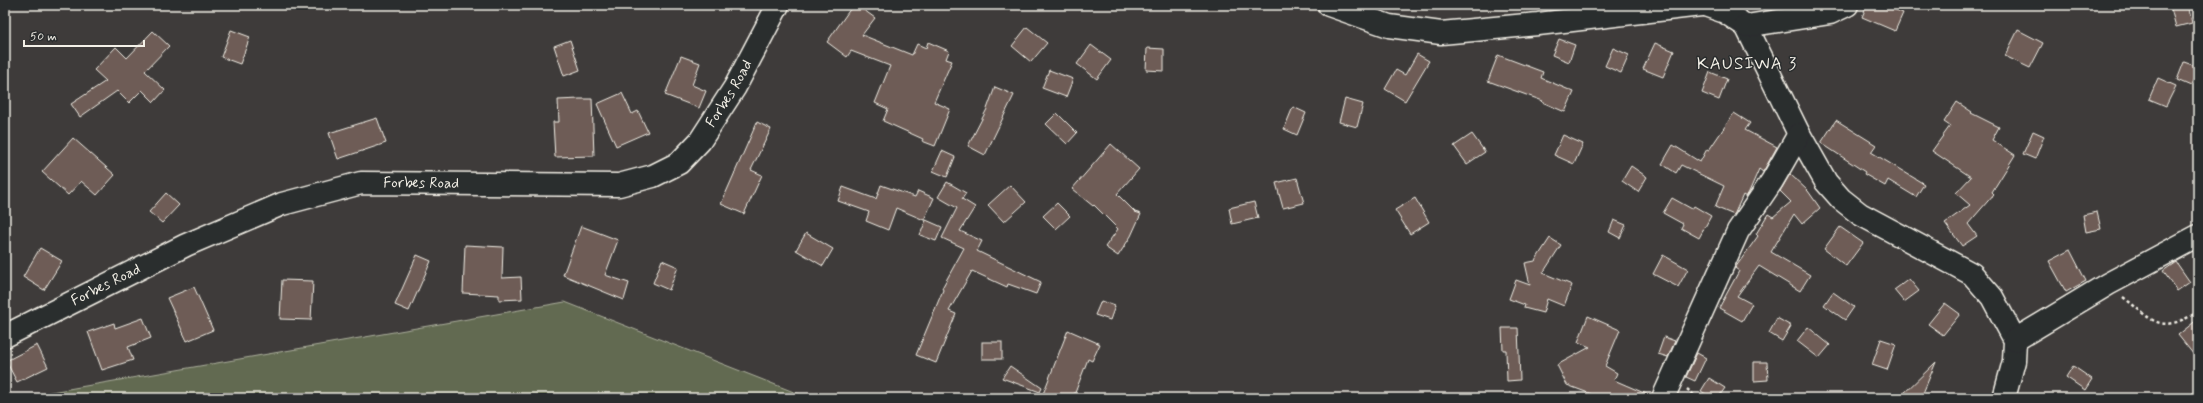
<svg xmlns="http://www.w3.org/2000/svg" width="2203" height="403" font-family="Mynerve,sans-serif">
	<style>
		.green { fill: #626a51; stroke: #abae9c }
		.building { fill: #6e5c56; stroke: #f4f1e8 }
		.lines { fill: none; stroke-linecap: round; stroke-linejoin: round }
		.minor-casing { stroke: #f4f1e8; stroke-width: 25 }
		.path { stroke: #f4f1e8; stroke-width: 2.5; stroke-dasharray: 3 3; stroke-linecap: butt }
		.minor { stroke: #2a2d2e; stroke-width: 22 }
		.labels { text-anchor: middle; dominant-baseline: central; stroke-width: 3; stroke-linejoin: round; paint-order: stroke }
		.street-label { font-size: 15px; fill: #f4f1e8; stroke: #2a2d2e }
		.quarter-label { font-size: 17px; letter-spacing: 1px; fill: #f4f1e8; stroke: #2a2d2e }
	</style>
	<rect width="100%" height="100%" fill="#3e3b3a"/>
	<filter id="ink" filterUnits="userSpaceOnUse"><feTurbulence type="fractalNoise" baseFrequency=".025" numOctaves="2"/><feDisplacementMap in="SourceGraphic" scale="8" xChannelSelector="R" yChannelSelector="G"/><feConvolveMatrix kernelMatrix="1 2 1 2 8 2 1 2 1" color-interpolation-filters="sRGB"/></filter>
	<g filter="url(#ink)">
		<!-- green -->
		<path class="green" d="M565,302L809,398H17Z"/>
		<!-- building -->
		<g class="building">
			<path d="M853,5H857L875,18L862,35L912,55L917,44L926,48L928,42L949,51L946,59L952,61L934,102L950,109L935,146L922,141L923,139L883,121L888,109L875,103L890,66L851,51L847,57L827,42Z"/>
			<path d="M1867,5H1885L1903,13L1895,31L1862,17Z"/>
			<path d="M2170,5H2188L2192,23L2176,27Z"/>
			<path d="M1027,27L1047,43L1031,62L1012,46Z"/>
			<path d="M231,30L250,37L240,64L221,57Z"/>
			<path d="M2018,30L2043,43L2030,68L2005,56Z"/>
			<path d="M153,31L169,46L145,71L165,90L154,102L142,90L129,103L117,91L80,117L71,104L106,81L94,70L116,47L127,58Z"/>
			<path d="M1559,39L1575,45L1569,62L1552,55Z"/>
			<path d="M570,40L580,70L564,76L554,46Z"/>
			<path d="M1655,43L1674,51L1663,77L1643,69Z"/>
			<path d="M1091,45L1111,60L1097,79L1077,64Z"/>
			<path d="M1147,48L1164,49V71L1146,70Z"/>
			<path d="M1613,48L1629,55L1621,73L1605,66Z"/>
			<path d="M1417,54L1429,61L1405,101L1385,89L1396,70L1405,75Z"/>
			<path d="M1498,55L1543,72L1541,78L1574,92L1565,112L1542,102L1543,101L1488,81Z"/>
			<path d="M681,56L700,63L692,85L706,91L699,108L665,95Z"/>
			<path d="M2184,62L2198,67L2191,86L2177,80Z"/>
			<path d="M1049,70L1073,79L1066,97L1042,88Z"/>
			<path d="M1710,72L1727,79L1719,100L1702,93Z"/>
			<path d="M2158,78L2176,86L2166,106L2149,99Z"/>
			<path d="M995,87L1014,95L985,155L968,146L987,109Z"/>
			<path d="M622,93L632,114L638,111L648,132L616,146L597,104Z"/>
			<path d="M580,99H592L594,156L555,157L553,122H559L558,100Z"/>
			<path d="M1345,99L1363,104L1357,127L1339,122Z"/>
			<path d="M1957,102L1972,112L1971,113L1999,127L1992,140L2015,155L1992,192L1994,194L1968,224L1977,236L1962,246L1945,223L1970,205L1956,193L1971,177L1932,151L1950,126L1944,122Z"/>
			<path d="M1293,107L1306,113L1297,135L1284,129Z"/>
			<path d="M1057,113L1077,133L1067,144L1046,124Z"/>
			<path d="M1734,113L1750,123L1745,130L1777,147L1763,172L1759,169L1749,192L1746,197L1743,195L1734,215L1715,207L1724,186L1681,165L1676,173L1662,164L1673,145L1700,162L1707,149L1709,150Z"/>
			<path d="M377,118L386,143L338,159L329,133Z"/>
			<path d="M1836,120L1876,145L1871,152L1924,184L1916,197L1888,180L1885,186L1864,174L1865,172L1821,143Z"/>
			<path d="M757,122L771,129L751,170L762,175L744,214L721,204Z"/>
			<path d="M2033,131L2044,136L2035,159L2023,154Z"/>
			<path d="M1472,134L1485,152L1467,164L1454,146Z"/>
			<path d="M1563,135L1583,144L1574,164L1554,155Z"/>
			<path d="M73,138L115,175L97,195L81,181L68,195L42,172Z"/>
			<path d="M1111,144L1139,169L1117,194L1135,212L1141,214L1131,236L1118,256L1105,247L1118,229L1094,205L1093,206L1072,189Z"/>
			<path d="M942,151L955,157L947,177L933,171Z"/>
			<path d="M1631,166L1647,177L1638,192L1622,181Z"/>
			<path d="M1790,174L1808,191L1820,208L1802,224L1794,214L1771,252L1810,275L1800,291L1759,266L1737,296L1752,304L1742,321L1719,308L1739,271L1735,268L1758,236L1756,234L1768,214L1773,217L1791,202L1780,191Z"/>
			<path d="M1297,178L1304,203L1283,208L1276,183Z"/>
			<path d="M947,182L966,193L962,199L975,207L960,231L982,241L977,251L1041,282L1036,294L1008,284L1007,287L972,271L949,311L956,314L936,363L916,355L943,290L942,288L964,248L942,238L957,208L938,197Z"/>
			<path d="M881,185L915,197L918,191L934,198L924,220L896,208L888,230L866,221L869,212L838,201L843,187L876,199Z"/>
			<path d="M1010,185L1026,202L1004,222L988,205Z"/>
			<path d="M166,193L179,205L162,223L149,212Z"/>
			<path d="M1415,198L1429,222L1410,234L1395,210Z"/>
			<path d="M1672,198L1692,209L1694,206L1711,216L1699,238L1681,228L1683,224L1663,213Z"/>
			<path d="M1254,202L1258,218L1232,224L1229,208Z"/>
			<path d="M1057,203L1070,216L1056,229L1043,216Z"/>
			<path d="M2097,212L2101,229L2086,232L2083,215Z"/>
			<path d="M926,220L942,227L936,241L920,235Z"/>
			<path d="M1614,220L1626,225L1620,238L1609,232Z"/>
			<path d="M581,226L618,240L605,275L629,283L624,300L563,275Z"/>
			<path d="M1840,227L1863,243L1846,266L1824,249Z"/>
			<path d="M806,233L833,249L823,266L796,250Z"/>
			<path d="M1550,238L1561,245L1543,273L1572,285L1564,306L1547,299L1543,313L1524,308L1525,305L1509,299L1516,280L1530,285L1525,263L1535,261Z"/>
			<path d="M465,245L503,247L502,278L521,277L522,299L499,300V295L463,293Z"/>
			<path d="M40,248L62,261L44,290L23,277Z"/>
			<path d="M2070,250L2086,281L2066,292L2049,261Z"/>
			<path d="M417,255L431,261L409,311L395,305Z"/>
			<path d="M1663,255L1688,269L1678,287L1653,274Z"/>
			<path d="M662,260L678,267L669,290L653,283Z"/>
			<path d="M2176,262L2190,282L2177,291L2163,271Z"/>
			<path d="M1909,279L1919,291L1904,302L1894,290Z"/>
			<path d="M282,280L313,281L311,320L280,319Z"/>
			<path d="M194,287L213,330L187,341L167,298Z"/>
			<path d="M1833,292L1854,307L1845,320L1824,305Z"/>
			<path d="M1101,301L1115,306L1110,320L1095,315Z"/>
			<path d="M1945,303L1960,314L1943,335L1928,324Z"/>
			<path d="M1588,316L1620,330L1605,366L1617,373L1614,380L1651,396V398H1588L1591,394L1567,385L1557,365L1590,347L1578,342Z"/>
			<path d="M143,318L151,338L128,347L133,360L102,370L88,332L114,323L115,328Z"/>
			<path d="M1777,318L1791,326L1782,341L1769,333Z"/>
			<path d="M2198,319V360L2178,335Z"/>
			<path d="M1808,327L1830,345L1819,358L1797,341Z"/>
			<path d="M1502,328H1518L1520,380L1507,381L1506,350H1503Z"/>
			<path d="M1068,330L1100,344L1092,361L1088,359L1073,398H1054L1043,394Z"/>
			<path d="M1664,337L1675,341L1668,357L1658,354Z"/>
			<path d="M1881,339L1896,344L1887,370L1872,365Z"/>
			<rect x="982" y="342" width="20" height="17"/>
			<path d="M37,345L48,367L17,382L6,361Z"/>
			<path d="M1697,353L1706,358L1695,381L1686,377Z"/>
			<path d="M1754,362H1767L1768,380L1754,381Z"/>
			<path d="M1936,362L1921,398H1899Z"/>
			<path d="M1010,366L1042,388L1040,392L1002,378Z"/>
			<path d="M2073,366L2092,379L2085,390L2066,377Z"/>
			<path d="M1709,378L1725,388L1718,398H1712L1701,391Z"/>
		</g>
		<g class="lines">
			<!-- minor casing -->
			<g class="minor-casing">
				<g id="minor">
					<path d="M1329,5L1389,26L1441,33L1538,24L1701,5"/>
					<path d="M1705,5L1725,12L1746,26L1799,134L1826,182L1841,199L1860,214L1972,274L1992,297L2015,340L2014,361L2004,398"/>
					<path d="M1746,26L1830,13L1847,5"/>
					<path id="s1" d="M5,336L186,245L282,204L361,183L619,185L653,176L679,163L700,141L735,87L778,5"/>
					<path d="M2015,340L2108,284L2198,236"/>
					<path d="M1663,398L1738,231L1772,181L1799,134"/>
				</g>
			</g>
			<!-- path -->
			<g class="path">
				<path d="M2123,297C2153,320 2158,335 2196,313"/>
				<path d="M1687,389L1697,398"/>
			</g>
			<!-- minor -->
			<use href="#minor" class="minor"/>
		</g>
	</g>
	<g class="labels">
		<!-- street labels -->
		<g class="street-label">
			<text stroke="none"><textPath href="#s1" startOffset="797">Forbes Road</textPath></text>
			<text stroke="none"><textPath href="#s1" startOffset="449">Forbes Road</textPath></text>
			<text stroke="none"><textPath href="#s1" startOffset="113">Forbes Road</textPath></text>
		</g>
		<!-- quarter labels -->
		<g class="quarter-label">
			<text x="1747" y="64">KAUSIWA 3</text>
		</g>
	</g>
	<!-- margin -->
	<rect width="2203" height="403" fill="none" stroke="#2a2d2e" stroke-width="20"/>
	<rect x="10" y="10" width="2183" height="383" fill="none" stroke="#f4f1e8" stroke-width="1.5" filter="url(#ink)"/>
	<!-- scale -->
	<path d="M24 40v6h120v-6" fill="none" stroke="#f4f1e8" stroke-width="2"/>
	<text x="30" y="40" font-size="12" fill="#f4f1e8" stroke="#2a2d2e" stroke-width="3" paint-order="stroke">50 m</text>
</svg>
